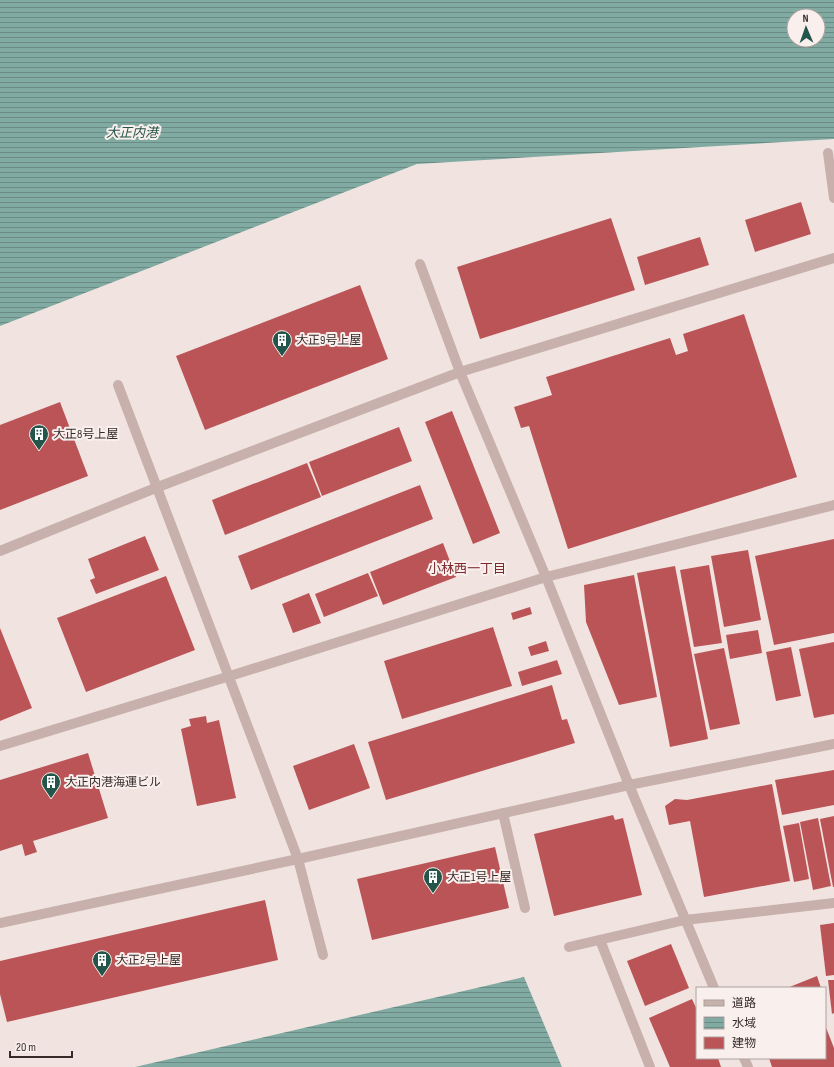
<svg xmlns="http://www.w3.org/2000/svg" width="834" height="1067" font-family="'Sofia Sans Condensed','Noto Sans JP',sans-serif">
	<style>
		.water { fill: url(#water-rules); fill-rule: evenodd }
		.building { fill: #bb5457 }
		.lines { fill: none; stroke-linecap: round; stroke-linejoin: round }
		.minor { stroke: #c8b1ac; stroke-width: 10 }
		.tertiary { stroke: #c8b1ac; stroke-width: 10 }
		.labels { text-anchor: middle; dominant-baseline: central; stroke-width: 4; stroke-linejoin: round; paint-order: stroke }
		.poi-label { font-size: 12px; fill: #372b2a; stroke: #f9efec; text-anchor: start }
		.water-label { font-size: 13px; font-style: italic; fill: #24554b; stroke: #f9efec }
		.neighbourhood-label { font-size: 13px; fill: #7e2b2e; stroke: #f9efec }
	</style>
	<defs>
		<pattern id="water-rules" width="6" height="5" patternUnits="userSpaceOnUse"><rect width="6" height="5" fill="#81aba2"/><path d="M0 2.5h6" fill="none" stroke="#6a8b84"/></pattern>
	</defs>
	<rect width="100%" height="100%" fill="#f1e4e0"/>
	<!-- water -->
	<g class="water">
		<path d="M0,0H834V139L417,164L0,326ZM794,16H818V40H794Z"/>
		<path d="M524,977L562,1067H135Z"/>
	</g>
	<!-- building -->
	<g class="building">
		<path d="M801,202L811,234L755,252L745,220Z"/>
		<path d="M611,218L635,290L480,339L457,267Z"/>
		<path d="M700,237L709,265L645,285L637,257Z"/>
		<path d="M360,285L388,359L205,430L176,356Z"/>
		<path d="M744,314L797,477L568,549L529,426L521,428L514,407L552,395L546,377L670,338L676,355L688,351L683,334Z"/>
		<path d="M60,402L88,476L0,510V425Z"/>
		<path d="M452,411L500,533L473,544L425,422Z"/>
		<path d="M399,427L412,461L322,496L309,462Z"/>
		<path d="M307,463L321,497L225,535L212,500Z"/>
		<path d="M420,485L433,519L251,590L238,556Z"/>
		<path d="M145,536L159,570L96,594L90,580L95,578L88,559Z"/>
		<path d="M834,539V633L774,645L755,556Z"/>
		<path d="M443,543L456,577L383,605L370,572Z"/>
		<path d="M748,550L761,620L724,627L711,556Z"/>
		<path d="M709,565L722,643L694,647L680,570Z"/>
		<path d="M675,566L708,739L670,747L637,573Z"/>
		<path d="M368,573L378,596L324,617L315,594Z"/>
		<path d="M634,575L657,697L619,705L586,622L584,585Z"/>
		<path d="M166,576L195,650L86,692L57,618Z"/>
		<path d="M309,593L321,623L293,633L282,604Z"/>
		<path d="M530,607L532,614L513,620L511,613Z"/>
		<path d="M493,627L512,686L402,719L384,661Z"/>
		<path d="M0,628L32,708L0,721Z"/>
		<path d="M758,630L762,653L730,659L726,635Z"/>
		<path d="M546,641L549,651L531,656L528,647Z"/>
		<path d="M834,642V714L814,718L799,649Z"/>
		<path d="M791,647L801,696L776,701L766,652Z"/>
		<path d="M724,648L740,724L710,730L694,654Z"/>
		<path d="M557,660L562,674L522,686L518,672Z"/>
		<path d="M552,685L562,720L567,719L575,743L386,800L368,742Z"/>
		<path d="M206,716L207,723L219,720L236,798L197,806L181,729L191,726L189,719Z"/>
		<path d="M354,744L370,788L309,810L293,766Z"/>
		<path d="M88,753L108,818L33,841L37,852L25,856L22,844L0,851V780Z"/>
		<path d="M834,770V805L782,815L775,780Z"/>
		<path d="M772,784L790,881L704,897L690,821L669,825L665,806L675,799L687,800Z"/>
		<path d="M613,815L615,820L623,818L642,895L554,916L534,834Z"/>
		<path d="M834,816V887H833L820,819Z"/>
		<path d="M818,818L831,886L813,890L800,822Z"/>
		<path d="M799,823L809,879L794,882L783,826Z"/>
		<path d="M495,847L509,908L372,940L357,879Z"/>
		<path d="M265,900L278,960L7,1022L0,994V961Z"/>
		<path d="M834,923V975L826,976L820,925Z"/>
		<path d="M671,944L689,988L645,1006L627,961Z"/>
		<path d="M817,976L821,988H787Z"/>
		<path d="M828,980H834V1013L832,1014Z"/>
		<path d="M692,999L697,1010V1058H718L721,1067H670L649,1018Z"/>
		<path d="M825,1025L834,1048V1067H772L769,1058H825Z"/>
	</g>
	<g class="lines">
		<!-- minor -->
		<g class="minor">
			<path d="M828,153L834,198"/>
			<path d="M118,385L298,859L323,955"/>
			<path d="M0,551L158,487L460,372L420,264"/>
			<path d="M0,746L230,676L546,577L834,505"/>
			<path d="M503,813L525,908"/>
			<path d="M0,923L298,859L629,785"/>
			<path d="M600,940L650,1067"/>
			<path d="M569,947L685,920"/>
		</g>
		<!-- tertiary -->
		<g class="tertiary">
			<path d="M629,785L834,744"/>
			<path d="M685,920L834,903"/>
			<path d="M714,988L629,785L546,577L460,372L834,258"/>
			<path d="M744,1058L748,1067"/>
		</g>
	</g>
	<!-- icons -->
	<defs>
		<g id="building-pin" transform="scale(1)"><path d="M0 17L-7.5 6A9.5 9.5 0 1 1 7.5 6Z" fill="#24554b" stroke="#f9efec"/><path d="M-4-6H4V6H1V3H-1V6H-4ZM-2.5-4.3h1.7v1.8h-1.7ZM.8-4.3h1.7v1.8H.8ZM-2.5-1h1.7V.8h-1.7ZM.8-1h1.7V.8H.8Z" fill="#fff"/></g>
	</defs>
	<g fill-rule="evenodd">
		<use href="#building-pin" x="282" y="340"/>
		<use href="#building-pin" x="39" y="434"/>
		<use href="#building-pin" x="51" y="782"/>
		<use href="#building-pin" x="433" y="877"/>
		<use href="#building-pin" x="102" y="960"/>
	</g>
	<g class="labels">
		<!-- poi labels -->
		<g class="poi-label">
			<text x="296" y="340">大正9号上屋</text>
			<text x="53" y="434">大正8号上屋</text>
			<text x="65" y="782">大正内港海運ビル</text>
			<text x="447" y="877">大正1号上屋</text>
			<text x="116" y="960">大正2号上屋</text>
		</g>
		<!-- water labels -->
		<g class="water-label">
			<text x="132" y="133">大正内港</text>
		</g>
		<!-- neighbourhood labels -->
		<g class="neighbourhood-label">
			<text x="467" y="569">小林西一丁目</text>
		</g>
	</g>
	<!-- legend -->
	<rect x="696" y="987" width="130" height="72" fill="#f9efec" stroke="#aba19e"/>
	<rect x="704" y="1000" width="20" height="6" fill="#c8b1ac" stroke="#aba19e"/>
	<text x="732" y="1007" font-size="12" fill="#372b2a">道路</text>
	<rect x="704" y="1017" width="20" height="12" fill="url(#water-rules)" stroke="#aba19e"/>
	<text x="732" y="1027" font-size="12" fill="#372b2a">水域</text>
	<rect x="704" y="1037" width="20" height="12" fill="#bb5457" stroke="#aba19e"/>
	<text x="732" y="1047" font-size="12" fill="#372b2a">建物</text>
	<!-- north arrow -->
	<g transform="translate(806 28) rotate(358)"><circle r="19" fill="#f9efec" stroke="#aba19e"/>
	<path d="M0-3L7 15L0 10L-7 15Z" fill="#24554b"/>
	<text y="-6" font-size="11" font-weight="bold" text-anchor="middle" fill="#372b2a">N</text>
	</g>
	<!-- scale -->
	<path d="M10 1051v6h62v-6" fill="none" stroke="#372b2a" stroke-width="2"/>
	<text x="16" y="1051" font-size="12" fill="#372b2a" stroke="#f9efec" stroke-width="3" paint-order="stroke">20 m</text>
</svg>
